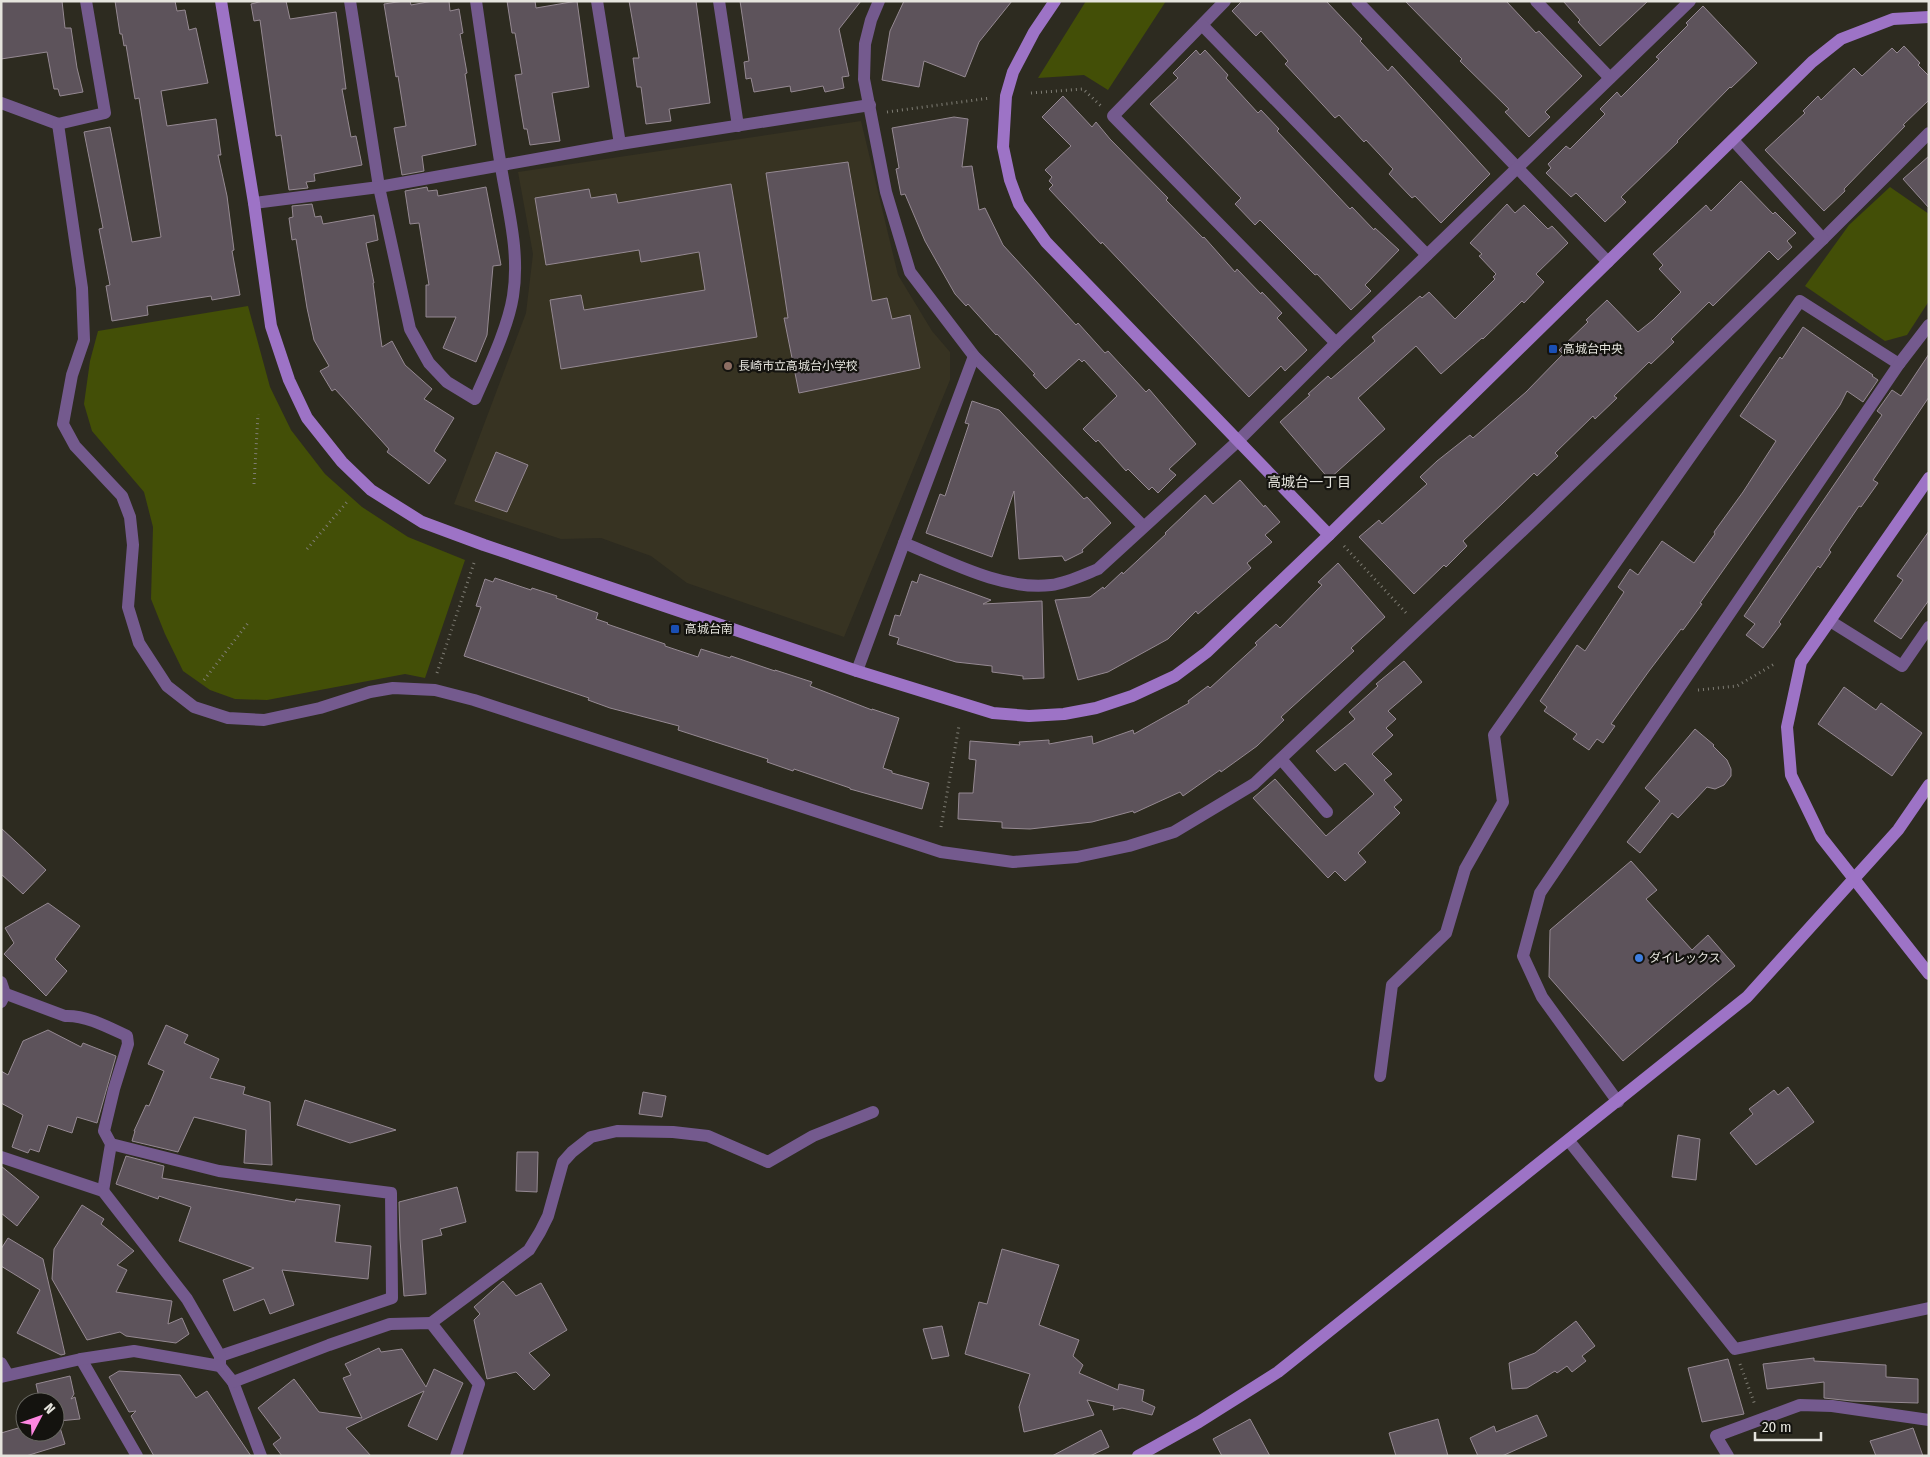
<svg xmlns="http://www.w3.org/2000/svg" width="1930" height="1457" font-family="'Fira Sans Condensed','Noto Sans JP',sans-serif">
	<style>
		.built { fill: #373322 }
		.green { fill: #434f07 }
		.building { fill: #5d535b; stroke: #958992 }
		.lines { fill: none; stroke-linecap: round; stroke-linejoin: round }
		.path { stroke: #7f7d74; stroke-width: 3; stroke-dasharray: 1 4; stroke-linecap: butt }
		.street { stroke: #745a8e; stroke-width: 12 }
		.secondary { stroke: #9d73c6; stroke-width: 12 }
		.transit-dot { fill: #1a4fb4; stroke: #14130f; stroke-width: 2 }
		.education-dot { fill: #8d6e63; stroke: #14130f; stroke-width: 2 }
		.shop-dot { fill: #3f7fe0; stroke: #14130f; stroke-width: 2 }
		.labels { text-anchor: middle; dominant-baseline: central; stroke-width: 4.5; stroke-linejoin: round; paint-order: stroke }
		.poi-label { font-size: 12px; fill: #e5e4dd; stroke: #14130f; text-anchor: start }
		.neighbourhood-label { font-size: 14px; fill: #e5e4dd; stroke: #14130f }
	</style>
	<rect width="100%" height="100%" fill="#2d2b20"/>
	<!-- built -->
	<path class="built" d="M861,121L898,275L932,331L950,352V380L844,637L687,583L651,556L601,538L561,539L454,504L526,313L533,254L518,172Z"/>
	<!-- green -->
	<g class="green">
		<path d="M1086,1H1166L1108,90L1084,75L1038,78Z"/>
		<path d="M1890,187L1929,214V301L1907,335L1885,341L1805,286L1849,225Z"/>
		<path d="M248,306L270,387L291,430L325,474L362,507L408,537L465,560L425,678L405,674L267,700L235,699L210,690L183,671L165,634L151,599L153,527L144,492L92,431L84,404L90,361L98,331Z"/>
	</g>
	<!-- building -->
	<g class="building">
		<path d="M1,1H62L65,28H71L77,68L83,92L60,96L58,89H54L47,52L1,59Z"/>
		<path d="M115,1H175L177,11L185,10L189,30L196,28L208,83L161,91L167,126L216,119L221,155H218L227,196L234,250L232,251L240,295L212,300L211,296L147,306L148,315L112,321L106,286L110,285L99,229L103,228L84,132L110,127L132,242L161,237L139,98L135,99L126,45L124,46L122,34H120Z"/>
		<path d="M263,1H286L290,19L336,12L346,89H342L351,137L356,136L362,165L314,174L315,181L306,182L308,188L289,190L281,135L276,136L260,20L254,21L251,4Z"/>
		<path d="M404,1H410L411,5L433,1H449L450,11L459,9L463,33L460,34L467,73L465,74L476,145L422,156L424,171L402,175L394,128L406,126L398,76L396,77L384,4Z"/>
		<path d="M507,1H535L536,8L577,1L589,87L552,93L560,141L530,145L527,129H524L515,75L522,74L515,33H512Z"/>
		<path d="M629,1H696L710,103L669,109L671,121L646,124L641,87H637L633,58H639Z"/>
		<path d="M740,1H861L839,29L849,76L842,77L844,88L825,92L823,86L791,92L790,86L754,92L751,78L746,79L744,62L749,61Z"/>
		<path d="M904,1H1012L979,42L965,77L924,61L919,87L882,80L890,31Z"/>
		<path d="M1242,1H1326L1362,39L1360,41L1388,71L1392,66L1490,174L1441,223L1415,196L1412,198L1389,174L1393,169L1366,140L1364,142L1339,115L1335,118L1285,64L1288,61L1261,31L1256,36L1232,11Z"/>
		<path d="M1405,1H1506L1536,33L1539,31L1582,76L1545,112L1550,117L1529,137L1505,112L1509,109L1460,61L1462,59Z"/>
		<path d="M1563,1H1648L1600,46L1578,22L1580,20Z"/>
		<path d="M1703,6L1757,63L1731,88L1730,87L1677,141L1678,142L1621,197L1626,202L1605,222L1576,193L1571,197L1546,173L1551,168L1548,164L1566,146L1570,149L1605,114L1600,109L1617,92L1621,97L1659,59L1656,57L1688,25L1686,23Z"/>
		<path d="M1904,46L1920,63L1918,65L1929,76V100L1903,125L1905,126L1844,189L1845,191L1824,211L1765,150L1805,113L1803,111L1818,96L1821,100L1854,68L1862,76L1892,48L1897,53Z"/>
		<path d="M1196,50L1200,55L1205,50L1228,75L1226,78L1258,113L1261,110L1279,129L1277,131L1350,209L1352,207L1374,230L1375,228L1399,250L1365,285L1371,291L1351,310L1317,274L1315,275L1260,220L1255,225L1235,204L1241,198L1150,104L1178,78L1173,73Z"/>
		<path d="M1063,96L1092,127L1096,122L1110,139L1168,198L1166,200L1203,238L1204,237L1235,272L1237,269L1261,294L1262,292L1282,313L1277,318L1307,350L1285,371L1281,366L1249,397L1102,242L1101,244L1049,189L1053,185L1049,181L1052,177L1045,170L1071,146L1042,117Z"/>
		<path d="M954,117L968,119L962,167L972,166L979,210L985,208L1003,245L1076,325L1078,323L1105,353L1108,351L1146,392L1149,389L1196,444L1169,469L1176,475L1158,493L1152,487L1149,490L1128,469L1126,471L1098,440L1096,442L1083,429L1117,396L1084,360L1082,362L1079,359L1046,389L1033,375L1035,374L997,334L996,335L968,304L966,306L955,294L925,241L905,194L901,195L896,169L899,168L892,128Z"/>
		<path d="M1929,156V208L1903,179Z"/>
		<path d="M848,162L872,301L887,298L892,319L910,315L920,368L799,393L784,318H788L766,173Z"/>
		<path d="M1741,181L1773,214L1775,212L1796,233L1787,241L1792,247L1778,260L1769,251L1713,306L1709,302L1671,339L1674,342L1651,364L1649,362L1614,396L1617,398L1595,419L1593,416L1555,453L1558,456L1537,476L1534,473L1503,503L1463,541L1467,546L1446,567L1444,565L1414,594L1359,537L1379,520L1382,524L1427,484L1420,477L1437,461L1470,435L1473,438L1526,392L1563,354L1559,350L1588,322L1586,320L1607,300L1638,332L1653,320L1681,292L1659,269L1663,265L1653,254L1706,205L1711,211Z"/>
		<path d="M731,184L757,337L561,369L550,300L581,295L584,310L705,290L699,252L641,262L639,250L546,265L535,198L589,189L591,198L616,194L618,203Z"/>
		<path d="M427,187L428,191L437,190L438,196L486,187L501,265L493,266L487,335L476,362L443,348L456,317H426V285H429L419,223L410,224L405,191Z"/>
		<path d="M312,204L315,217L321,216L323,224L374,215L378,240L366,243L374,283H373L382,347L392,341L405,365L432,389L424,399L454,418L434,451L446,460L429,484L387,452L389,449L335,389L332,391L320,371L329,366L314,340L307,308L296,239L292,240L289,218L293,217L292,206Z"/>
		<path d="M1507,204L1515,213L1524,205L1548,229L1552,226L1568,243L1536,274L1544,282L1524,303L1522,301L1483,339L1482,338L1441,374L1416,346L1358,398L1385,429L1329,479L1280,422L1310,395L1308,394L1328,376L1331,379L1375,341L1372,337L1420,296L1422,298L1429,292L1455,319L1495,279L1493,277L1496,274L1479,256L1482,254L1470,243Z"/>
		<path d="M1803,327L1873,375L1872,376L1878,380L1863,402L1847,391L1840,405L1814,442L1700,603L1702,604L1683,630L1681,629L1649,671L1611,724L1615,726L1603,743L1597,739L1589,750L1573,739L1577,734L1544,711L1547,707L1540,701L1577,645L1585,651L1624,592L1618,587L1630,569L1638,575L1662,541L1694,563L1715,534L1714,532L1743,492L1776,441L1740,416L1780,357L1782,359Z"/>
		<path d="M1929,354V397L1873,480L1878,483L1861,507L1859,506L1829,550L1831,552L1820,568L1818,566L1779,622L1781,624L1763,648L1746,635L1755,624L1744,616L1882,415L1877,411L1892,390L1901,396Z"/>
		<path d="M972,401L999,410L1084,499L1087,497L1111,523L1082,550L1083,552L1065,561L1062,556L1019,559L1014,491L992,557L926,533L940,494L945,496L969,424L965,423Z"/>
		<path d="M496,452L528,465L507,512L475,501Z"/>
		<path d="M1240,480L1264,507L1265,505L1280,522L1265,535L1272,542L1247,563L1251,568L1198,614L1196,611L1168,639L1108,672L1078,680L1055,600L1090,597L1103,587L1104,589L1122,572L1123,574L1166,534L1165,533L1205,495L1213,504Z"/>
		<path d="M1929,531V600L1901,639L1874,621L1903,580L1897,576Z"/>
		<path d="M1338,563L1385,617L1351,648L1354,651L1281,717L1284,720L1257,746L1221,772L1220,770L1183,796L1180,792L1134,813L1133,811L1092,822L1030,829L1002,828V822L958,819L959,793H973L976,760L969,759L970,741L1020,745L1019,742L1049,740V744L1092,736L1093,744L1133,730L1134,734L1189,703L1188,701L1208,686L1210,688L1257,645L1255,643L1276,624L1280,628L1322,585L1318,582Z"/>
		<path d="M920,574L991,600L983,604L1042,601L1044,678L1023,679V676L992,672V666L956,662L897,644L899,638L889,635L895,615L900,616L912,581L917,583Z"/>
		<path d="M495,578L531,590L532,588L557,596L556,598L598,613L596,619L608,623L607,624L665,644V646L698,657L701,649L730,658L731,656L775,671V670L812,682L810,686L872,710V709L899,718L883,768L892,771V773L929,783L922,809L850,789V788L794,769L793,771L767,762L768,759L678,730L679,726L610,708L588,700L589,698L464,656L481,607L476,606L485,579L493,582Z"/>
		<path d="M1404,661L1422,682L1388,711L1396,719L1386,728L1393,735L1372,754L1392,774L1384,780L1402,800L1394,807L1400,813L1358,853L1366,862L1345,881L1335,871L1328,878L1253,798L1275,779L1326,836L1374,794L1345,763L1335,771L1316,751L1355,719L1349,712L1378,686L1376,684Z"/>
		<path d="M1844,687L1876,710L1881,703L1922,733L1892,776L1818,724Z"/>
		<path d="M1695,729L1714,745L1713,746L1727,760L1731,769V776L1724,785L1715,789L1707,787L1678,818L1672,813L1640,853L1627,842L1660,801L1645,788Z"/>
		<path d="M1,828L46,870L23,894L1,874Z"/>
		<path d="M1631,861L1657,890L1646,899L1692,950L1708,935L1735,966L1623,1061L1549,977L1550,930Z"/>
		<path d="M48,903L80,926L55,959L67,971L46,996L4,954L14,943L5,928Z"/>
		<path d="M166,1025L188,1035L184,1043L219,1059L210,1078L245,1087L243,1094L270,1102L272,1165L244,1163L246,1130L194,1117L178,1152L132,1141L135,1131H134L146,1105L149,1106L164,1071L148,1064Z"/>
		<path d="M48,1030L81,1047L83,1043L116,1056L97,1123L77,1117L72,1133L48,1125L39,1152L30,1149L28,1153L12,1147L23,1115L1,1103V1071L8,1075L23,1041Z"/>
		<path d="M1788,1087L1814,1122L1756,1165L1730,1133L1753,1114L1749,1109L1774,1090L1778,1095Z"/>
		<path d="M643,1092L666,1096L662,1117L639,1114Z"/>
		<path d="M305,1100L396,1130L350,1143L297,1125Z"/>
		<path d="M1678,1135L1700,1139L1696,1180L1672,1177Z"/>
		<path d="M517,1152H538L537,1192L516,1191Z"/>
		<path d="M126,1156L164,1166L162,1178L295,1202L296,1199L340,1205L335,1242L371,1246L368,1279L282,1270L294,1305L270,1314L264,1299L234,1311L223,1280L254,1268L179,1241L191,1207L159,1196L158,1199L116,1184Z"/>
		<path d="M1,1166L39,1197L17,1226L1,1213Z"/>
		<path d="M457,1187L466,1222L440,1229L442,1235L422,1240L426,1294L404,1296L400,1239L399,1202Z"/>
		<path d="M82,1205L104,1219L101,1224L134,1251L117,1265L127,1270L116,1292L172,1301L168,1324L182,1318L189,1334L176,1343L126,1336L120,1332L87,1340L52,1279L54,1249Z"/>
		<path d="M8,1238L43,1259L65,1354L61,1355L17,1333L40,1290L1,1266V1249Z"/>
		<path d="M1002,1249L1059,1265L1039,1325L1079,1340L1073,1356L1083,1365L1079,1373L1118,1390L1119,1384L1144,1390L1142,1401L1155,1407L1152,1415L1122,1408L1113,1410L1114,1406L1087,1400L1094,1415L1024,1432L1019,1407L1030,1374L965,1354L979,1302L987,1304Z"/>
		<path d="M503,1281L516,1296L541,1283L567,1330L529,1353L550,1375L534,1390L516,1372L487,1379L474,1320L480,1314L474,1307Z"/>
		<path d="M1576,1321L1595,1346L1582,1356L1586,1361L1572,1372L1567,1366L1557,1373L1555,1371L1527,1388L1512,1389L1509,1363L1535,1353Z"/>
		<path d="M942,1326L949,1356L932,1359L923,1329Z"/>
		<path d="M379,1348L381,1352L402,1349L426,1387L434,1369L463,1383L437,1440L408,1426L424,1391L346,1428L371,1456H282L273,1444L281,1438L258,1408L294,1379L319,1412L362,1418L343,1378L351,1375L345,1364Z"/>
		<path d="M1814,1358V1361L1886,1365V1377L1918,1379V1403L1852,1401L1824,1398V1382L1767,1389L1763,1364Z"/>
		<path d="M1728,1359L1744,1414L1702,1422L1688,1368Z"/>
		<path d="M119,1371L180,1375L196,1398L207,1391L251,1456H154L131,1416L136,1411L129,1412L109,1377Z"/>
		<path d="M70,1376L74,1394L71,1399L75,1397L80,1419L58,1421L65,1444L26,1456H1V1433L25,1426V1432H55V1402H40L36,1384Z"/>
		<path d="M1537,1415L1547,1436L1502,1456H1478L1470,1438L1494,1426L1496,1432Z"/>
		<path d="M1250,1419L1270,1456H1222L1213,1439Z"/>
		<path d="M1438,1419L1448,1456H1396L1389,1433Z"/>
		<path d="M1913,1428L1923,1456H1876L1870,1441Z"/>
		<path d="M1101,1430L1109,1447L1090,1456H1052Z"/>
	</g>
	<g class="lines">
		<!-- path -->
		<g class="path">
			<path d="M1031,93L1083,89L1101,106"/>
			<path d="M887,112L990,98"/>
			<path d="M254,484L258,414"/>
			<path d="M1344,546L1408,615"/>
			<path d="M307,549L347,502"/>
			<path d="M437,673L475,560"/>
			<path d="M204,680L248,623"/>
			<path d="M1698,690L1737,686L1776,663"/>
			<path d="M941,827L959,726"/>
			<path d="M1740,1364L1755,1405"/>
		</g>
		<!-- street -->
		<g class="street">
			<path d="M350,1L379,187L410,329L429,363L447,382L475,399C488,369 508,328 513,296C520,252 508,210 501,167C492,112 484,57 476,1"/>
			<path d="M597,1L620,144"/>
			<path d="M719,1L738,126"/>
			<path d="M879,1L871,20L865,44L864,79L886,192L910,272L974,356L1143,526"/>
			<path d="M1225,1L1113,116L1336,343"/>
			<path d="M1357,1L1608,262"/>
			<path d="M1536,1L1610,78"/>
			<path d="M1202,25L1427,255"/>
			<path d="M1,103L58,124L105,113L86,1"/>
			<path d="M58,124L82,288L84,340L72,375L63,424L75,446L122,496L130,517L133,545L128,607L139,643L167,686L194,707L228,718L264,720L320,708L370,692L393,688L435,690L474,700L941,852L1013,862L1077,857L1129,846L1174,832L1254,784L1539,515L1823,239L1929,133"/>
			<path d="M1733,140L1823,239"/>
			<path d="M254,203L379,187L620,144L870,105"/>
			<path d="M974,356L904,543C948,561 1003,591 1051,585C1067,583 1083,575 1098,569L1238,441L1336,343L1690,1"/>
			<path d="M1830,621L1902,666L1929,627"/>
			<path d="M857,671L904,543"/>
			<path d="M1281,759L1327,812"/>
			<path d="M1,982L5,994L1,1002"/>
			<path d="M1,992L65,1016C86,1015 108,1027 127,1036L128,1044L114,1089L104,1131L111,1144L103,1191"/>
			<path d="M1380,1076L1392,985L1446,933L1465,869L1503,802L1494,735L1800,301L1899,364"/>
			<path d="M1618,1102L1542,997L1523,956L1540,893L1899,364L1929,325"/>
			<path d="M1569,1141L1735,1349L1929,1308"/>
			<path d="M111,1144L219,1171L391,1193L392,1298L220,1356"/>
			<path d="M1,1157L103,1191L187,1299L220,1356V1366L233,1382L261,1456"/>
			<path d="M431,1323L529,1250L540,1232L548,1216L563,1162L572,1152L591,1137L617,1131L673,1132L708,1136L768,1162L813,1136L873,1112"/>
			<path d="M81,1359L137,1456"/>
			<path d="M1,1363L8,1375"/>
			<path d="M1,1377L81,1359L134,1351L220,1366"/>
			<path d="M233,1382L329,1345L390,1324L431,1323L479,1384L456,1456"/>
			<path d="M1728,1456L1716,1436L1800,1405L1832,1406L1929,1420"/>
		</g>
		<!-- secondary -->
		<g class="secondary">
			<path d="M221,1L254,203L271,326L289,380L307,418L342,462L371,490L422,522L484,545L857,671L993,713L1029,716L1064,714L1096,708L1132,696L1175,676L1207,652L1329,535L1812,62L1841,39L1893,19L1929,17"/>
			<path d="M1055,1L1034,32L1013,72L1006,96L1003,147L1010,180L1019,204L1046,242L1329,535"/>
			<path d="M1929,478L1801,662L1787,727L1791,775L1821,837L1929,974"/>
			<path d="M1138,1456L1199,1422L1278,1372L1747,997L1898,830L1929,785"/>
		</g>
	</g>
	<!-- markers -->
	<g class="transit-dot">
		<rect x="1548" y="344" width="10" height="10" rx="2.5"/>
		<rect x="670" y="624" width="10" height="10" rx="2.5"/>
	</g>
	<circle class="education-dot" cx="728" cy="366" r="5"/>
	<circle class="shop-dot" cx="1639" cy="958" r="5"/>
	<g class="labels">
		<!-- poi labels -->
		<g class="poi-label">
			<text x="1563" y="349">高城台中央</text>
			<text x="738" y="366">長崎市立高城台小学校</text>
			<text x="685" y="629">高城台南</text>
			<text x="1649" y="958">ダイレックス</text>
		</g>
		<!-- neighbourhood labels -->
		<g class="neighbourhood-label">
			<text x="1309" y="482">高城台一丁目</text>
		</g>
	</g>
	<!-- border -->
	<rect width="1930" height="1457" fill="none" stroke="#e5e4dd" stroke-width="5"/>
	<!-- north arrow -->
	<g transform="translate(40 1417) rotate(49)"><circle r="24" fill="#14130f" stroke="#686761"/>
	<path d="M0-4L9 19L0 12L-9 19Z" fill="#fd86e1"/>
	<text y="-8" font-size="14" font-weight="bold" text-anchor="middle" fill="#e5e4dd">N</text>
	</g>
	<!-- scale -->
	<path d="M1755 1432v8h66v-8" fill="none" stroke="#e5e4dd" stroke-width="2.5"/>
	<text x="1762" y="1432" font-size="15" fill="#e5e4dd" stroke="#14130f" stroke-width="4" paint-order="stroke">20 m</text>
</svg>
